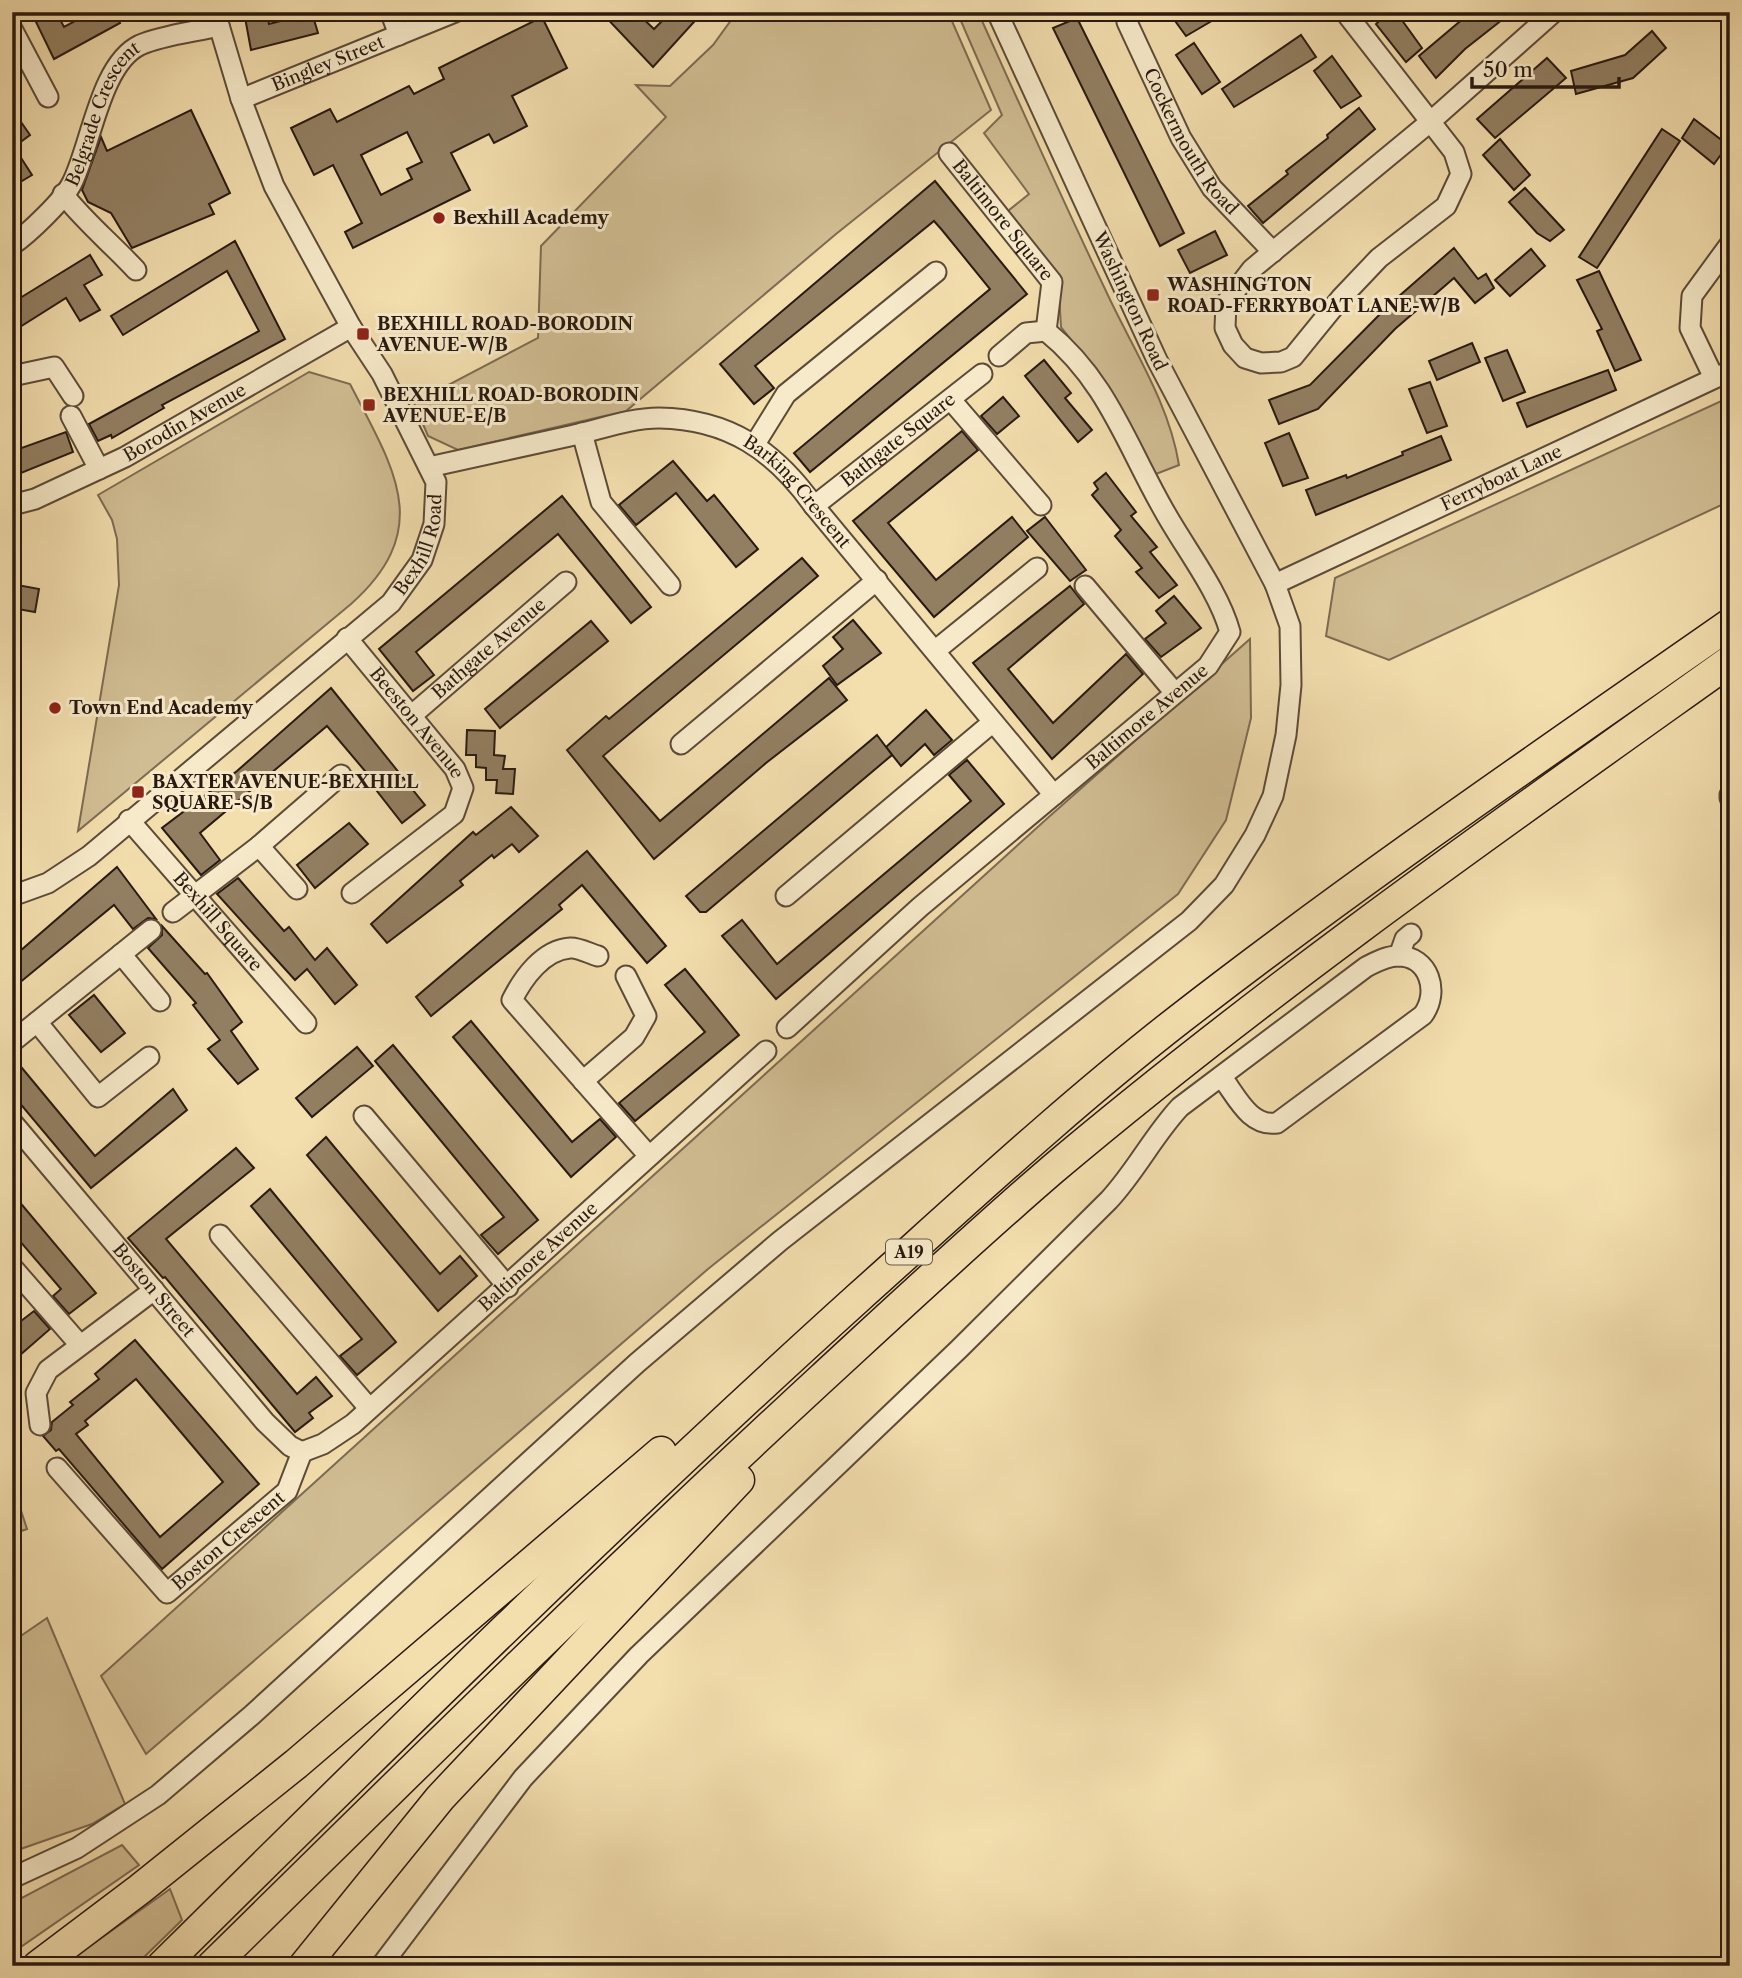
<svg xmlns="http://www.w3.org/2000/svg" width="1742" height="1978" font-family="'Libre Caslon Text',serif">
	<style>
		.green { fill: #d1bd93; stroke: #7d6b52; stroke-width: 2 }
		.building { fill: #927f62; stroke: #291910; stroke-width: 2; fill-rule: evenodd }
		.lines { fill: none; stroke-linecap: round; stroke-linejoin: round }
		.minor-casing { stroke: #5c4a38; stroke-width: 23 }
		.highway-casing { stroke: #291910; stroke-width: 33 }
		.minor { stroke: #f7eaca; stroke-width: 19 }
		.highway { stroke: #f3deae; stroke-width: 30 }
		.poi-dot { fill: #8f2418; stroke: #f7eaca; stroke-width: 2.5 }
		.labels { text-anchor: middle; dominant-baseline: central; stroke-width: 6; stroke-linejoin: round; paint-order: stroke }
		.shield { fill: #f7eaca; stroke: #675848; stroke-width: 2 }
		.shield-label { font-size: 16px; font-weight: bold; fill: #291910 }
		.street-label { font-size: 18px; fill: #291910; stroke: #f7eaca }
		.poi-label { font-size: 18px; font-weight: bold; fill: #291910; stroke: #f7eaca; text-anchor: start }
	</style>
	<rect width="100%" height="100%" fill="#f3deae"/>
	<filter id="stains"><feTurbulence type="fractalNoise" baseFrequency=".00286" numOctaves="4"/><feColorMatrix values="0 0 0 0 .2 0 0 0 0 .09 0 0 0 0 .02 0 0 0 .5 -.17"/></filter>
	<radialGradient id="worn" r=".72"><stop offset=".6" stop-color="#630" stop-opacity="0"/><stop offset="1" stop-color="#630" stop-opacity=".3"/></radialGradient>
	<!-- green -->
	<g class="green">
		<path d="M737,12H948L991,110L836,234L626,411L458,450L428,436L414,403L538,338L541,246L666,117L636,85L670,86L713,45Z"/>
		<path d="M957,12H978C1020,105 1061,197 1105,289C1131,346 1169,402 1179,465L1156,474L1106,384L1061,327L1058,277L1008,211L1029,194L984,133L1002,115Z"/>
		<path d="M309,372L350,384C393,468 436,528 351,604L78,831L119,585L117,539L112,520L98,495Z"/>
		<path d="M1730,397V501L1389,660L1326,636L1335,578Z"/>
		<path d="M1250,639L1251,718L1226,820L1178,894L708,1269L146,1754L101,1676L1051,815Z"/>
		<path d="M12,1483L27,1529L12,1534Z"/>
		<path d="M47,1618L125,1804L92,1824L12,1852V1642Z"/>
		<path d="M122,1845L139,1865L12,1953V1903Z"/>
		<path d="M170,1889L182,1920L135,1966H62Z"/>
	</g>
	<!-- building -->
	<g class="building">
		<path d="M56,12L64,27L92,12H115L120,23L54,59L36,22Z"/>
		<path d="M244,12H267L269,24L312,13L318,33L251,50Z"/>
		<path d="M601,12H636L654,29L671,12H703L653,67Z"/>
		<path d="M1183,12H1227L1186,36L1173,18Z"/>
		<path d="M1389,12H1396L1422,48L1406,62L1376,24Z"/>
		<path d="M1471,12H1512L1465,49L1436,78L1419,56Z"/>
		<path d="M542,17L567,68L512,96L527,126L494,143L489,134L451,153L470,190L353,248L345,232L362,223L333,165L314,175L291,128L330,109L337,122L409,86L414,94L444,79L439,68ZM407,132L422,162L407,169L412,179L381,195L361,155Z"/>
		<path d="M1077,18L1184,233L1160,246L1053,28Z"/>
		<path d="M1652,31L1666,48L1633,78L1576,94L1571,71L1625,55Z"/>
		<path d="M1301,35L1316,57L1234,107L1222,89Z"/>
		<path d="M1194,43L1220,82L1202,94L1176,55Z"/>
		<path d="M1332,56L1361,96L1341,108L1314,71Z"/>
		<path d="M1547,58L1566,78L1495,138L1477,119Z"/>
		<path d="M1359,108L1375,129L1263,223L1248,206L1288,174L1286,171L1328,138L1327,135Z"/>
		<path d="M12,109L30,135L14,147L32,175L12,187Z"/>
		<path d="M191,110L230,193L209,204L214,214L132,248L111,213L88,202L82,190L101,137L107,151Z"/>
		<path d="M1694,119L1728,145L1714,164L1682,138Z"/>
		<path d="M1662,129L1680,141L1597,268L1579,257Z"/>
		<path d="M1500,139L1530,175L1514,190L1483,155Z"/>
		<path d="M935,181L1027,294L810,472L794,453L990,289L942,230L934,221L755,366L774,388L754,404L720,364Z"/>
		<path d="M1525,188L1564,230L1550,241L1537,233L1509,202Z"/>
		<path d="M1215,231L1227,255L1190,273L1178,250Z"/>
		<path d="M235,241L285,339L162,405L164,408L112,438L111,435L98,441L89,424L259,331L227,271L123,335L111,316Z"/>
		<path d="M1454,248L1478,279L1486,274L1494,288L1475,303L1454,278L1395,329L1318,409L1279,424L1269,400L1310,385L1390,304Z"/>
		<path d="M1531,249L1545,266L1510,296L1495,280Z"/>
		<path d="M90,255L102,275L84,285L100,310L80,321L66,298L12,332V303Z"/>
		<path d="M1599,271L1641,360L1615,371L1597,331L1602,329L1577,280Z"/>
		<path d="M1472,343L1480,362L1437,380L1429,361Z"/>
		<path d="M1507,350L1525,392L1503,401L1485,358Z"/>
		<path d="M1044,360L1071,393L1065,398L1092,430L1078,442L1025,376Z"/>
		<path d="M1608,370L1616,390L1527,427L1517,403Z"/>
		<path d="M1430,382L1447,426L1427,433L1409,389Z"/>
		<path d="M1003,397L1019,416L997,434L981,416Z"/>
		<path d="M962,431L978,450L888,523L936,580L1012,517L1028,537L934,617L853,521Z"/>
		<path d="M66,432L73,452L21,473L13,451Z"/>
		<path d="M1289,433L1308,478L1283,486L1265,443Z"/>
		<path d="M1441,436L1451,460L1316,515L1306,490L1346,475L1347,478L1403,455L1402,452Z"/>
		<path d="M673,461L707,501L714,495L758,549L736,567L676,493L636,525L619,505Z"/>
		<path d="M1106,473L1136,512L1131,516L1157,547L1150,552L1177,585L1159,598L1136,572L1142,568L1115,536L1121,530L1092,495L1098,489L1094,483Z"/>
		<path d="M562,496L651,607L631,623L558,534L416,652L434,675L413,691L379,649Z"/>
		<path d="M1045,517L1086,570L1070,581L1027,531Z"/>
		<path d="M802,558L818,576L603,756L660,821L829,678L847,700L766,763L654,859L567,750L606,716L609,719Z"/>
		<path d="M12,584L39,589L35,612L12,608Z"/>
		<path d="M1070,586L1084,604L1008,669L1053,723L1126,654L1143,674L1052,759L973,663Z"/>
		<path d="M1174,596L1201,628L1161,657L1145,639L1166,623L1156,611Z"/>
		<path d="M853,620L881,653L837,685L823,666L843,649L833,637Z"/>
		<path d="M591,621L608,641L500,728L485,709Z"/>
		<path d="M331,688L425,805L402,823L373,786L376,784L327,726L200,833L220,860L201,875L162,828L237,771Z"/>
		<path d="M926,710L952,740L934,755L925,744L901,766L886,747Z"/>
		<path d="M467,730L495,731L494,755L505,756L503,769H515L513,794L496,793L497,780H486V768L476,767V755H466Z"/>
		<path d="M877,735L892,755L706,912H700L686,896Z"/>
		<path d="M967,760L1004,804L776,999L722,936L742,920L777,964L971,801L949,775Z"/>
		<path d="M511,807L538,836L519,852L512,844L494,858L492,855L460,881L463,885L387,943L371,924L473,832L476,835Z"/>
		<path d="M349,823L368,844L315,888L297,865Z"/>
		<path d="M587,851L666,946L647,963L582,885L559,905L562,909L431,1016L416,997Z"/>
		<path d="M117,867L156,919L148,918L133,929L114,905L12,989V958Z"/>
		<path d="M238,878L284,931L289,927L315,960L327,948L357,985L335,1004L307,969L295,980L217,894Z"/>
		<path d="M162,926L205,974L207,973L242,1022L231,1031L258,1069L238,1084L208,1049L220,1040L193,1005L196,1003L148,948L162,935Z"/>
		<path d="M685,969L739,1035L635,1121L619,1103L705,1032L665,985Z"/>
		<path d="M94,995L125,1033L101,1052L69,1015Z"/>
		<path d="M471,1021L572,1142L600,1119L616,1137L571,1177L453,1037Z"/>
		<path d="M393,1045L538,1220L498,1254L481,1235L504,1217L375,1061Z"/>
		<path d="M357,1047L373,1066L312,1117L296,1098Z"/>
		<path d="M12,1056L95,1156L173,1089L187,1110L91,1188L12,1094Z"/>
		<path d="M326,1137L440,1274L460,1256L477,1276L438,1311L307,1155Z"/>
		<path d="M236,1148L254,1168L166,1239L297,1394L316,1377L332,1396L309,1413L313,1418L295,1432L165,1277L163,1278L128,1238Z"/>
		<path d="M270,1189L396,1342L357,1375L340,1356L362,1339L251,1206Z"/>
		<path d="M12,1193L96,1293L69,1314L53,1296L61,1289L12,1232Z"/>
		<path d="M34,1311L50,1329L12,1362V1328Z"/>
		<path d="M135,1340L259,1484L162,1569L59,1449L56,1451L43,1436L51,1430L52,1422L73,1405L70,1402L99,1379L95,1374ZM136,1379L223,1482L160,1537L76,1434L88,1425L85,1421Z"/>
	</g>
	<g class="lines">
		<!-- minor casing -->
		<g class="minor-casing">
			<g id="minor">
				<path d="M1345,12L1454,152L1461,174L1446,206L1379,258L1341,298L1293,357L1281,362L1261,363L1245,358L1233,345L1225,328L1226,303L1252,269L1430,122L1554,12"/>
				<path d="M392,16L399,35"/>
				<path id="s1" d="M1127,22L1181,138L1212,188L1273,252"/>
				<path d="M12,29L48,97"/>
				<path id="s2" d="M241,99L455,12"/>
				<path id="s3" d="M949,153L1052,282L1046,331"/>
				<path d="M63,194C85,222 112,244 136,270"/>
				<path id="s4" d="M12,245C28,234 64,200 72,183C91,146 100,64 140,45C163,35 194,32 219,26"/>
				<path d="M999,356L1026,333L1046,331"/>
				<path d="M12,376L54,367L73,396"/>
				<path d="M1714,378L1690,328L1692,296L1730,244"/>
				<path d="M951,400L1041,505"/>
				<path d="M71,416L99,469"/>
				<path d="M582,433L601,502L670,585"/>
				<path d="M755,444L786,394L936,272"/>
				<path id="s5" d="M429,467C476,457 523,446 570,436C599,430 629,418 659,418C729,419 775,451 814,506L1054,795"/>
				<path id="s6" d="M12,505L35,499L125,457L351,327"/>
				<path id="s7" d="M814,506L982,374"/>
				<path id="s8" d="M1275,584L1730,371"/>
				<path d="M1085,586L1175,693"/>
				<path id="s9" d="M347,638L455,769L463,788L454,814L352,893"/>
				<path d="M936,650L1037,568"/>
				<path id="s10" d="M411,716L566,582"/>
				<path d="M681,744L877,580"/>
				<path d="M1730,795V798"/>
				<path id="s11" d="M129,820L306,1023"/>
				<path d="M259,846L297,889"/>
				<path id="s12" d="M12,896L48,883L89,856L391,603L422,560L434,524L436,482L382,374L351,327L274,186L241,99L215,12"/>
				<path d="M786,896L993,722"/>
				<path d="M173,912L259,846L341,775"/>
				<path d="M121,954L160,1001"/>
				<path d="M598,956C590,954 578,947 570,948C543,950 523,978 512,1000L649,1156"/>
				<path d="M1399,956L1405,939L1411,934"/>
				<path d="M37,1022L98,1097L149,1057"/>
				<path id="s13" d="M787,1028L920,907L1208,666L1230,632C1219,592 1187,551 1166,514C1127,447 1108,381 1046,331"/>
				<path d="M12,1042L151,930"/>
				<path d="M583,1081L634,1037L646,1016L626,976"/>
				<path d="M364,1116L508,1287"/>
				<path id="s14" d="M12,1122L265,1422L290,1446L302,1452"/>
				<path d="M220,1235L369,1408"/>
				<path d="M12,1267L80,1345"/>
				<path d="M40,1425L36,1393L48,1370L154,1290"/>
				<path id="s15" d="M302,1452L323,1444L353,1424L766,1051"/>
				<path id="s16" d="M57,1468L167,1593L287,1491L302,1452"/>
				<path d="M12,1878L77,1848L158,1795L252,1715L637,1363L780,1241L1189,921L1224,885L1255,835L1273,796L1286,735L1291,685L1290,626L1275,584L1157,360L997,12"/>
				<path d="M381,1966L523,1778L639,1655L959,1349L1109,1200C1136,1171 1153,1136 1180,1107L1366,967C1376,962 1386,956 1398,956C1429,956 1440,992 1423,1015L1277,1123C1249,1127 1236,1095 1221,1076"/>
			</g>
		</g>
		<!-- highway casing -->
		<g class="highway-casing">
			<g id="highway">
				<path d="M38,1966L140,1889L296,1764L661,1452"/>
				<path d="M162,1966C391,1739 620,1513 859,1297C965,1202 1069,1105 1181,1018C1359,880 1545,753 1730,624"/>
				<path d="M212,1966C413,1768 614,1570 822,1378C898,1308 974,1237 1053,1169C1269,987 1500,825 1730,661"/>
				<path d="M304,1966L440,1798L739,1480"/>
			</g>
		</g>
		<!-- minor -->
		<use href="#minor" class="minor"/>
		<!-- highway -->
		<use href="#highway" class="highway"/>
	</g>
	<!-- markers -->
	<g class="poi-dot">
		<circle cx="439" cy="218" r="7"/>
		<rect x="1146" y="288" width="14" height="14" rx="3.5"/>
		<rect x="356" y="327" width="14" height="14" rx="3.5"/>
		<rect x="362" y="398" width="14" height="14" rx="3.5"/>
		<circle cx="55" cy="708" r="7"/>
		<rect x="131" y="785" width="14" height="14" rx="3.5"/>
	</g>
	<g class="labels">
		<!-- shield labels -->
		<rect class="shield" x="886" y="1239.5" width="46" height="25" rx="5"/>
		<g class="shield-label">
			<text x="909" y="1252">A19</text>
		</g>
		<!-- street labels -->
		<g class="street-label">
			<text stroke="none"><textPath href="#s2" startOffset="94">Bingley Street</textPath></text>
			<text stroke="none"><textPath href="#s4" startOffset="163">Belgrade Crescent</textPath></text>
			<text stroke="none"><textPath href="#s1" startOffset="136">Cockermouth Road</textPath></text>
			<text stroke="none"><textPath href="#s3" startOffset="86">Baltimore Square</textPath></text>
			<text transform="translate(1130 301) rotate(65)">Washington Road</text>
			<text stroke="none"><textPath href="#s6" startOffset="192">Borodin Avenue</textPath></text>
			<text stroke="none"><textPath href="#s7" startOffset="107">Bathgate Square</textPath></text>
			<text stroke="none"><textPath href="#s8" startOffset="250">Ferryboat Lane</textPath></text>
			<text stroke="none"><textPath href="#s5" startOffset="399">Barking Crescent</textPath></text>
			<text stroke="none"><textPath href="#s12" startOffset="548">Bexhill Road</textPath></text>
			<text stroke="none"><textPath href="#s10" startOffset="103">Bathgate Avenue</textPath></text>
			<text stroke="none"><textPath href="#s13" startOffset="476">Baltimore Avenue</textPath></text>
			<text stroke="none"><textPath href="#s9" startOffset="110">Beeston Avenue</textPath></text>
			<text stroke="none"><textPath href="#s11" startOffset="135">Bexhill Square</textPath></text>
			<text stroke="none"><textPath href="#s15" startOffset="308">Baltimore Avenue</textPath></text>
			<text stroke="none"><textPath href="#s14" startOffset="220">Boston Street</textPath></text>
			<text stroke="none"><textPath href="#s16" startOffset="247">Boston Crescent</textPath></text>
		</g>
		<!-- poi labels -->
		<g class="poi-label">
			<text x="453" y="218">Bexhill Academy</text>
			<text x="1167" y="285">WASHINGTON<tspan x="1167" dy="21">ROAD-FERRYBOAT LANE-W/B</tspan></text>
			<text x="377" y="324">BEXHILL ROAD-BORODIN<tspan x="377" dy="21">AVENUE-W/B</tspan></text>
			<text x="383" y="395">BEXHILL ROAD-BORODIN<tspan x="383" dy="21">AVENUE-E/B</tspan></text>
			<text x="69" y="708">Town End Academy</text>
			<text x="152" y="782">BAXTER AVENUE-BEXHILL<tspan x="152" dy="21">SQUARE-S/B</tspan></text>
		</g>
	</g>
	<!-- margin -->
	<rect width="1742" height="1978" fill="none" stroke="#f3deae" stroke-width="42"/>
	<rect x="14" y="14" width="1714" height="1950" fill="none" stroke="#291910" stroke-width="3.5"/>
	<rect x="21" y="21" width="1700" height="1936" fill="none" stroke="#291910" stroke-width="2"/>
	<!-- scale -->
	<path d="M1472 77v10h147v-10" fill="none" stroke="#291910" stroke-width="3.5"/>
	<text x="1483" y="77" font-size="21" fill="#291910" stroke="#f7eaca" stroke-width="5" paint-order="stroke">50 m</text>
	<rect width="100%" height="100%" filter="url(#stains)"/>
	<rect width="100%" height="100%" fill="url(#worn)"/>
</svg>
